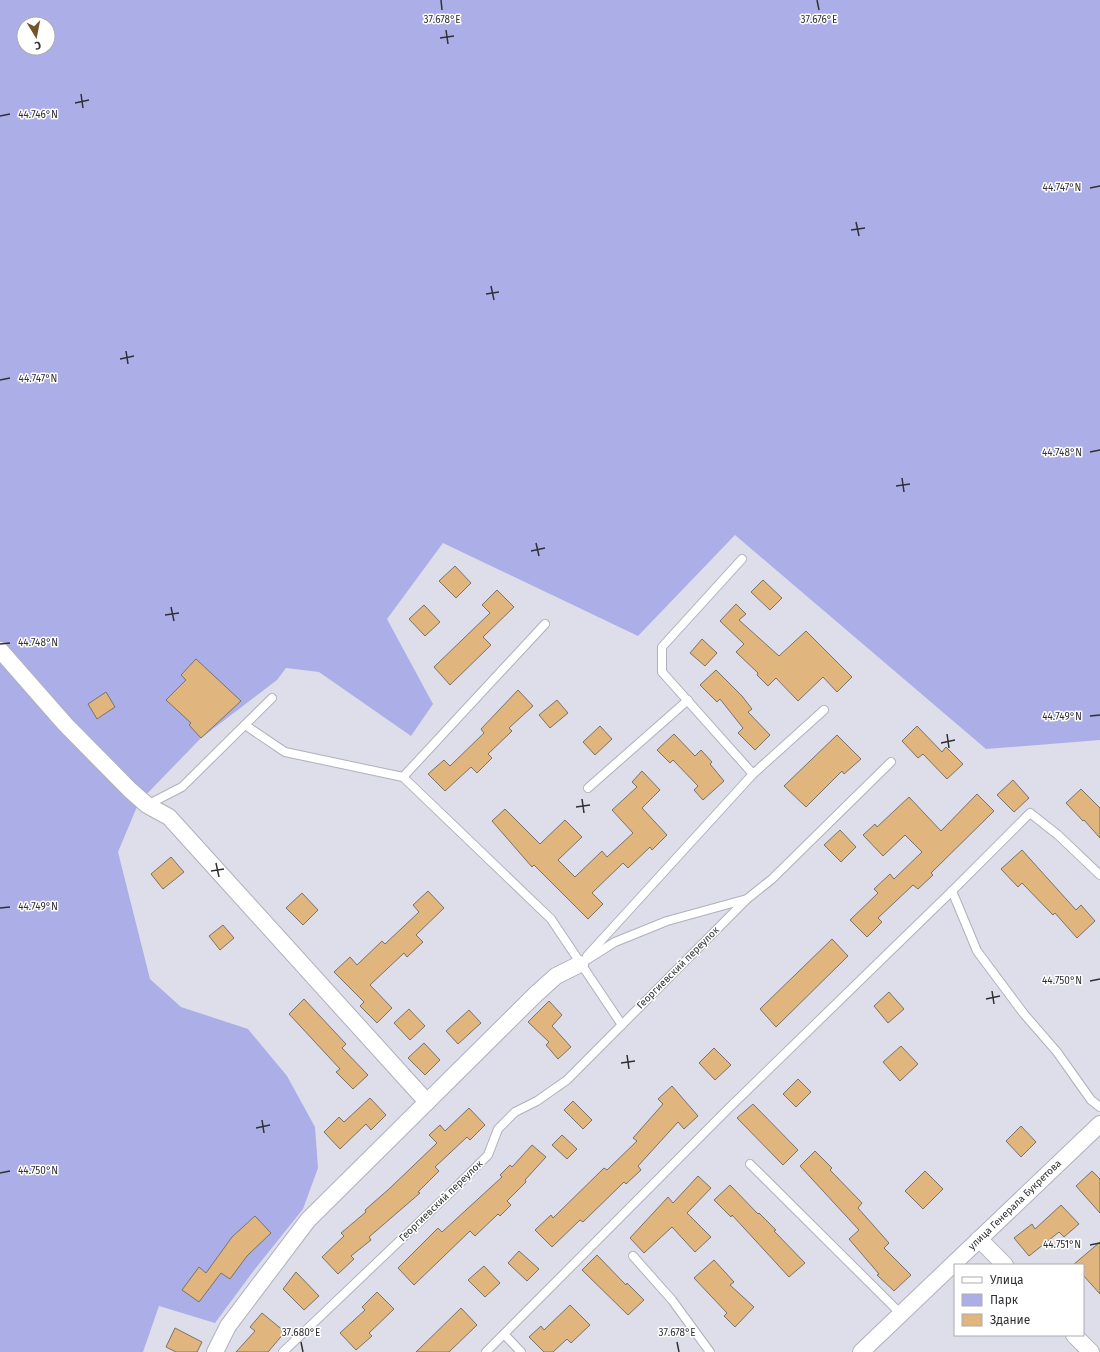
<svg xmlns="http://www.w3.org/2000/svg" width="1100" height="1352" font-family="'Fira Sans',sans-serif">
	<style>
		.green { fill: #acafe7; fill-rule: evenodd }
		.building { fill: #e1b57e; stroke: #797269 }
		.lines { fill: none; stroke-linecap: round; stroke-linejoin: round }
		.service-casing { stroke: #afb0bb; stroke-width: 10 }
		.minor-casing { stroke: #afb0bb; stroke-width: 18 }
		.service { stroke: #fff; stroke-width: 8 }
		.minor { stroke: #fff; stroke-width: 16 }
		.ticks { fill: none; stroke: #303035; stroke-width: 1.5 }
		.labels { text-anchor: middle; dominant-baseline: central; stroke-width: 3; stroke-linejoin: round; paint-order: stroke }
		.street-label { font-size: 10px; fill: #303035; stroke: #fff }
		.ticks-label { font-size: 10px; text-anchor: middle; fill: #303035; stroke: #fff; stroke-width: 3; stroke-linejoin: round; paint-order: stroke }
	</style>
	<rect width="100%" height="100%" fill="#dddeea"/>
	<!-- green -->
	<path class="green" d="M0,0H1100V740L986,749L735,535L638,636L443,543L387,619L433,704L411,736L319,672L286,668L277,680L201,738L139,802L118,852L150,979L181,1007L248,1029L287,1076L315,1127L318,1168L303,1209L255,1269L215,1323L159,1306L143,1352H0ZM24,24H48V48H24Z"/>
	<!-- building -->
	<g class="building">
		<path d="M455,566L471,583L456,598L439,581Z"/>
		<path d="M763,580L782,598L770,610L751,592Z"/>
		<path d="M497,590L514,607L483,637L491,645L450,685L434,667L490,613L482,605Z"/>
		<path d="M736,604L746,614L739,620L779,656L806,631L852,677L837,692L823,677L798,701L776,678L768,686L757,675L758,673L736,652L744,644L720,621Z"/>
		<path d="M424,605L440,622L425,636L409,619Z"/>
		<path d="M702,639L717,653L705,666L690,653Z"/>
		<path d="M196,659L241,701L201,738L189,725L191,723L166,700L186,680L181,675Z"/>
		<path d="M716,670L742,696L752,709L748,712L770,735L755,750L738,733L743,728L720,699L717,702L700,685Z"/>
		<path d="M518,690L533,706L509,728L512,731L488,754L492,758L477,773L471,767L445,791L428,774L444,760L450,766L484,733L481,729Z"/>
		<path d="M106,692L115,707L97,719L88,704Z"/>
		<path d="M557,700L568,713L550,728L539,715Z"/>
		<path d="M600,726L612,739L595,755L583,742Z"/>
		<path d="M917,726L942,752L946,747L963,764L947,779L923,754L918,758L902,741Z"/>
		<path d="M674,734L695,756L701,750L712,762L710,764L724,781L703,800L694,790L698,786L673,760L670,763L657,750Z"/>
		<path d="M837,735L861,759L844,774L842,771L806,807L784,786Z"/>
		<path d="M642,771L660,790L642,808L667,835L652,850L650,847L628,868L623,863L592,893L603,904L588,919L534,865L532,867L492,821L505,809L540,844L565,820L582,837L558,860L575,877L602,851L607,857L633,833L612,810L637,787L632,782Z"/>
		<path d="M1013,780L1029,798L1014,812L997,795Z"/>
		<path d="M1081,789L1100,808V838L1084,820L1083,821L1066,803Z"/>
		<path d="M977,794L994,811L931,873L933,875L918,889L913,885L878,918L882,922L867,937L850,920L878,893L874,889L890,874L894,879L922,852L905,835L883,856L863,835L875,824L877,827L909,797L941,831Z"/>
		<path d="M840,830L856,847L841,862L824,845Z"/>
		<path d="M1022,850L1076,910L1081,905L1095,921L1077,938L1055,913L1053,915L1022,883L1018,887L1001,869Z"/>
		<path d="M171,857L184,872L163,889L151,874Z"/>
		<path d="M428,891L444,908L416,935L423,942L407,957L404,953L370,985L392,1008L377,1023L360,1006L364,1002L334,972L350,957L357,965L382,941L385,944L419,912L413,905Z"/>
		<path d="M302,893L318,910L303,925L286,908Z"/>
		<path d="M223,925L234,938L220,950L209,936Z"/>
		<path d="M832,939L848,956L776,1027L760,1009Z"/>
		<path d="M889,992L904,1009L888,1023L874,1006Z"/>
		<path d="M304,999L346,1044L342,1048L368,1075L353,1089L336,1072L340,1069L289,1014Z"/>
		<path d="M549,1001L562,1015L552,1026L571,1047L558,1059L546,1045L549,1042L528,1022Z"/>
		<path d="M409,1009L425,1026L410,1040L394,1023Z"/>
		<path d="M469,1010L481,1023L458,1044L446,1031Z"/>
		<path d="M424,1043L440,1060L425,1075L408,1058Z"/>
		<path d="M901,1046L918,1064L900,1081L883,1062Z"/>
		<path d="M714,1048L731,1065L715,1080L699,1063Z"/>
		<path d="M798,1079L811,1092L796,1107L783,1094Z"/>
		<path d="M672,1086L698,1116L684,1129L678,1122L638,1166L641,1170L626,1184L624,1182L583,1222L580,1220L552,1247L535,1230L551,1215L553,1218L604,1168L607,1170L637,1141L633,1138L663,1104L658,1099Z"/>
		<path d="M370,1098L386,1115L371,1130L366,1124L340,1149L324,1132L339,1117L344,1122Z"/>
		<path d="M573,1101L592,1120L583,1129L564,1110Z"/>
		<path d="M753,1104L798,1150L783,1165L737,1118Z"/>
		<path d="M469,1108L485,1125L470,1140L467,1137L435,1167L439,1171L418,1192L420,1193L369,1237L371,1240L351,1256L354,1259L338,1274L322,1257L344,1236L341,1233L366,1212L365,1210L389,1189L437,1143L429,1135L440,1125L445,1131Z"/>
		<path d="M1021,1126L1036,1142L1021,1157L1006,1141Z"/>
		<path d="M562,1135L577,1149L567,1159L552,1145Z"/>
		<path d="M532,1145L546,1157L525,1180L526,1182L507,1201L511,1205L500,1216L498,1214L475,1236L470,1231L414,1285L398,1268L438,1228L442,1232L502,1177L500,1175L510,1165L512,1167Z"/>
		<path d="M815,1151L832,1168L830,1170L862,1203L858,1208L889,1243L884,1248L911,1275L894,1291L877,1275L879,1274L849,1239L859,1230L800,1166Z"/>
		<path d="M925,1171L943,1189L923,1209L905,1191Z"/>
		<path d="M1092,1171L1100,1179V1213L1076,1186Z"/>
		<path d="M698,1176L711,1188L687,1213L711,1237L695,1252L672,1227L644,1253L630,1238L668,1197L673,1203Z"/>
		<path d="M730,1185L758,1214L759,1213L776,1230L774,1231L805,1263L789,1277L732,1215L731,1217L714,1200Z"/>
		<path d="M1061,1205L1079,1224L1064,1237L1059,1232L1029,1256L1014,1238L1032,1224L1035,1229Z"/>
		<path d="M255,1216L271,1233L247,1256L230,1279L221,1273L199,1302L182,1290L199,1267L206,1273L232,1237Z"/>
		<path d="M1100,1242V1294L1083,1275V1265H1073Z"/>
		<path d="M519,1251L539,1269L527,1281L508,1263Z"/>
		<path d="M597,1255L626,1285L627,1283L644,1300L628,1315L582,1270Z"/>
		<path d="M714,1260L734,1282L730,1285L754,1307L735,1327L724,1316L727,1313L694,1278Z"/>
		<path d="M484,1266L500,1283L485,1297L468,1280Z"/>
		<path d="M296,1272L319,1296L304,1310L283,1289Z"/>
		<path d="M377,1292L394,1309L369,1333L372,1336L356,1350L340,1333L365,1310L362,1307Z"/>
		<path d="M570,1305L590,1325L571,1343L567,1339L553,1352H544L529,1337L541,1326L544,1330Z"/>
		<path d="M461,1308L477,1325L449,1352H416Z"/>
		<path d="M262,1313L285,1332L268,1352H236L255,1331L250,1327Z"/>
		<path d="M175,1328L202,1342L197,1352H176L166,1347Z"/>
	</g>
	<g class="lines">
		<!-- service casing -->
		<g class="service-casing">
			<g id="service">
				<path d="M742,559L662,647V672L753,774"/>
				<path d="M245,725L285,752L403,777L551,919L622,1025"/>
				<path d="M403,777L545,624"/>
				<path d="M588,788L688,700"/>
				<path d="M147,805L182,787L272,698"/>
				<path d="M952,891L977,951L1024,1014L1057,1052L1091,1100L1100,1107"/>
				<path d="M587,956L753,774L824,710"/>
				<path d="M580,964L615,942L667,921L747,899L772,879L891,762"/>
				<path d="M750,1164L901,1314"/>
				<path d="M633,1256L672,1300L710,1352"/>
				<path d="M504,1334L521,1352"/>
				<path d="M283,1352L456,1187L488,1155L498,1129L515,1112L537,1101L567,1080L747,899"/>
				<path d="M486,1352L729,1108L952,891L1030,813L1058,835L1100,875"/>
			</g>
		</g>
		<!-- minor casing -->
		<g class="minor-casing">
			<g id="minor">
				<path d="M0,650L65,724L130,790L147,805L169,817L427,1102"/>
				<path d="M979,1239L1005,1265"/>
				<path d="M1074,1335L1091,1352"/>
				<path d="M215,1352L228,1326L308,1220L536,994L556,976L580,964"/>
				<path d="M861,1352L1100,1124"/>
			</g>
		</g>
		<!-- service -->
		<use href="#service" class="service"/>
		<!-- minor -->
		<use href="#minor" class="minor"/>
	</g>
	<!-- ticks -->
	<path class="ticks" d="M441,0L442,10M817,0L819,10M446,30L448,44M440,38L454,36M81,94L83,108M75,103L89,100M0,116L10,114M1090,188L1100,186M856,222L859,236M851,230L865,228M491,286L494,300M486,294L499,292M126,351L128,364M120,359L134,356M0,380L10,378M1090,452L1100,450M902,478L904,492M896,486L910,484M536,543L539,556M531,551L545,548M171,607L174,621M165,615L179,613M0,644L10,643M1090,716L1100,715M947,734L949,748M941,743L955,740M582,799L584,813M576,807L590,805M216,863L219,877M211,871L224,869M0,908L10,907M1090,981L1100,979M992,991L994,1004M986,999L1000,996M627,1055L629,1069M621,1063L635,1061M262,1120L264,1133M256,1128L270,1125M0,1173L10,1171M1090,1245L1100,1243M301,1342L303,1352M677,1342L679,1352"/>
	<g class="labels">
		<!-- street labels -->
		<g class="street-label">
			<text transform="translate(678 968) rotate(-45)">Георгиевский переулок</text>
			<text transform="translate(441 1201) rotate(-44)">Георгиевский переулок</text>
			<text transform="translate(1015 1205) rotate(-44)">улица Генерала Букретова</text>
		</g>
	</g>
	<g class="ticks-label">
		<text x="442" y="23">37.678°E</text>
		<text x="819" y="23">37.676°E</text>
		<text x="38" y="118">44.746°N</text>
		<text x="1062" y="191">44.747°N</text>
		<text x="38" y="382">44.747°N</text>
		<text x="1062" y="456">44.748°N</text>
		<text x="38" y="646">44.748°N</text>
		<text x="1062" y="720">44.749°N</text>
		<text x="38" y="910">44.749°N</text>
		<text x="1062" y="984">44.750°N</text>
		<text x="38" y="1174">44.750°N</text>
		<text x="1062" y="1248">44.751°N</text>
		<text x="301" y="1336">37.680°E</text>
		<text x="677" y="1336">37.678°E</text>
	</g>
	<!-- legend -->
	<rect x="954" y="1264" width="130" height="72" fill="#ffffff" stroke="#acacae"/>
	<rect x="962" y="1277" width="20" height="6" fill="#ffffff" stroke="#acacae"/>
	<text x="990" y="1284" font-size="12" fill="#303035">Улица</text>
	<rect x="962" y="1294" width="20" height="12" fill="#acafe7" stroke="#acacae"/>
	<text x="990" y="1304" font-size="12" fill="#303035">Парк</text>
	<rect x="962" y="1314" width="20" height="12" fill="#e1b57e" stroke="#acacae"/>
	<text x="990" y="1324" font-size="12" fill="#303035">Здание</text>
	<!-- north arrow -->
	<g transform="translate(36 36) rotate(170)"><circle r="19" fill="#ffffff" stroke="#acacae"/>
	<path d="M0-3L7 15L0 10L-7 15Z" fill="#735429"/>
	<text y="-6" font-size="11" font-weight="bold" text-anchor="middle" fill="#303035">С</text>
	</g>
</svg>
